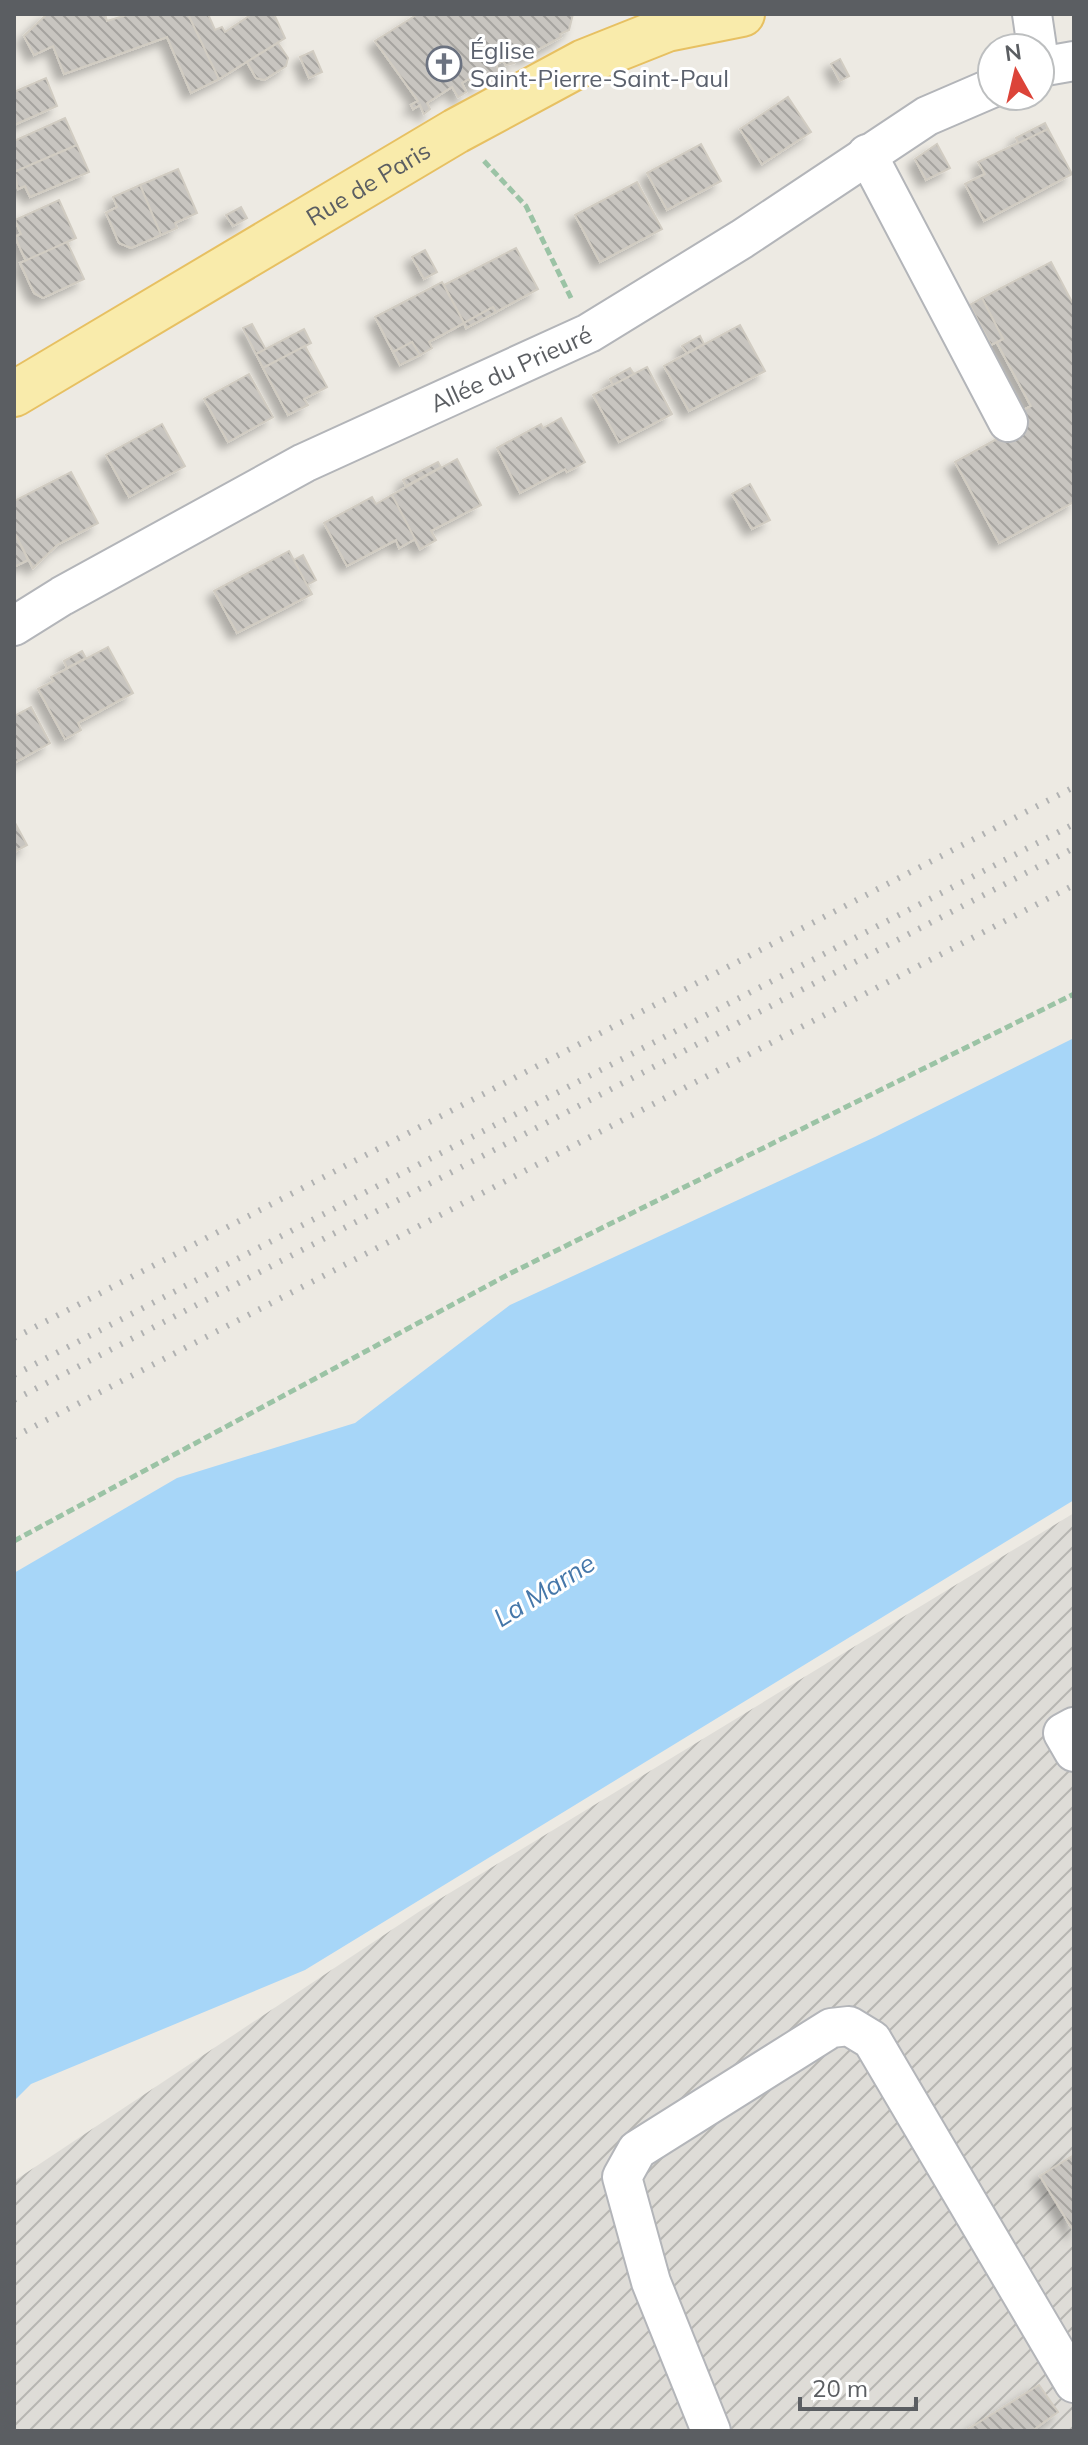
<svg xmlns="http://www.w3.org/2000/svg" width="1088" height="2445" font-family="Mulish,sans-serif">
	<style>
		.industrial { fill: url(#industrial-furrows) }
		.water { fill: #a7d6f8 }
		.building { fill: url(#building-back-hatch); stroke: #d1ccc2; stroke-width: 2; filter: url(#shadow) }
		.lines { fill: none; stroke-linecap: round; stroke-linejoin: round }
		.minor-casing { stroke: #b3b5b9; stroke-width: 42 }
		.major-casing { stroke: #e7c062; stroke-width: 48 }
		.path { stroke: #9bc3a5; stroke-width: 5; stroke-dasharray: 8 4; stroke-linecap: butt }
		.minor { stroke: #fff; stroke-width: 38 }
		.major { stroke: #f9ebab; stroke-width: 44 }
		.rail { stroke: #b1b2b2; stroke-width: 6; stroke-dasharray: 2 10; stroke-linecap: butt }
		.labels { text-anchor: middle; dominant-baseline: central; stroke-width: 6; stroke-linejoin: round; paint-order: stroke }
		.worship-label { font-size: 24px; fill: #5b616d; stroke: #fff; text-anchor: start }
		.street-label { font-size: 24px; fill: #5b5e62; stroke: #fff }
		.water-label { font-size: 26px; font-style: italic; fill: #4577a9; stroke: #fff }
	</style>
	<defs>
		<pattern id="industrial-furrows" width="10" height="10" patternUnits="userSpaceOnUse" patternTransform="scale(2)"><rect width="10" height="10" fill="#dedcd7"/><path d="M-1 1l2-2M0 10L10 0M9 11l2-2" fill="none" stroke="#b7b6b2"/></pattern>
		<pattern id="building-back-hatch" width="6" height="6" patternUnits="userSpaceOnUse" patternTransform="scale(2)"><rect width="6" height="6" fill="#c8c5c0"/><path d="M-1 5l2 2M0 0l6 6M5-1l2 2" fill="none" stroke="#a5a39f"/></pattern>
		<filter id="shadow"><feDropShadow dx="-7" dy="7" stdDeviation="4" flood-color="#0004"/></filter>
	</defs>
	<rect width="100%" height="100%" fill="#edeae3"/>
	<!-- industrial -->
	<path class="industrial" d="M1074,1513V2431H14V2181L420,1911Z"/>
	<!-- water -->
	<path class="water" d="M1074,1038V1500L305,1970L31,2084L14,2101V1573L177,1478L355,1423L510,1305L875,1137Z"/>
	<!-- building -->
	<g class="building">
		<path d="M47,14H105L107,21L130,14H188L219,79L191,93L167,37L64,74L53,46L34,55L24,36Z"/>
		<path d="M188,14H208L215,30L222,27L225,32L252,14H274L285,38L219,79Z"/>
		<path d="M418,14H573L569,30L560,34L561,37L523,58L518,51L510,56L514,63L506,65L503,61L496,64L499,72L489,78L484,70L477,74L481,82L474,86L469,79L462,83L466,92L458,97L452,87L427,103L430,109L424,114L420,105L413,109L411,105L418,101L375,41Z"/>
		<path d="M278,43L288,58L286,66L264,80L256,78L247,62Z"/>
		<path d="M313,51L322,72L309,78L300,57Z"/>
		<path d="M840,59L849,76L840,81L831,64Z"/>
		<path d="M46,78L57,106L14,125V92Z"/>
		<path d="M788,97L811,132L762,164L740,129Z"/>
		<path d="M65,118L77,145L14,172V141Z"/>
		<path d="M1045,123L1048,129L1019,144L1016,138Z"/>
		<path d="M1048,129L1072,174L984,221L965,184L985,174L978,162Z"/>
		<path d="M701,144L721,181L667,210L647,173Z"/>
		<path d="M937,144L950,168L926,180L915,159Z"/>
		<path d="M77,145L89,172L30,197L25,186L18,189L14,172Z"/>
		<path d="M178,169L197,213L175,223L177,228L161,235L140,185Z"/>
		<path d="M637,182L662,229L600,262L575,215Z"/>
		<path d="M140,185L161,235L131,248L119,243L106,213L117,207L113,197Z"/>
		<path d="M59,200L76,238L26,261L15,237L21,234L15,220Z"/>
		<path d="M241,207L247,218L233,226L226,215Z"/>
		<path d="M67,242L84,279L43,298L34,293L20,263Z"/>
		<path d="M516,248L538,289L496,312L493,307L464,323L444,285Z"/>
		<path d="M425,250L437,272L424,279L412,257Z"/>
		<path d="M1051,262L1072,302L1074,301V502L999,543L955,462L1024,424L1018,413L1031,406L997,343L1003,339L982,298Z"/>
		<path d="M442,282L464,323L429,342L432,348L420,355L412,342L393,352L375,317Z"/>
		<path d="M982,298L1003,339L991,345L970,305Z"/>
		<path d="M493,307L496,312L466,328L464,323Z"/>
		<path d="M252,324L266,350L256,354L243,328Z"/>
		<path d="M740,325L765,371L689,411L664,366Z"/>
		<path d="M304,329L311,343L263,368L256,354Z"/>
		<path d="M700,336L704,344L687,353L682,346Z"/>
		<path d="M412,342L420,355L400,365L393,352Z"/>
		<path d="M305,346L327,387L304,399L308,405L288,415L263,368Z"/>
		<path d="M647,367L672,414L619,442L593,395Z"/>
		<path d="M630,368L634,374L613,385L610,379Z"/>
		<path d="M249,374L273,417L228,442L204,399Z"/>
		<path d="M561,418L585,462L567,472L565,469L520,493L497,448L541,424L543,428Z"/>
		<path d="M162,424L185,466L129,497L106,455Z"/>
		<path d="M457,459L481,505L431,531L436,540L420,549L392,495Z"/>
		<path d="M438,462L441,467L406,486L403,480Z"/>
		<path d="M71,472L98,523L57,545L33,568L14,532V501Z"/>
		<path d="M750,484L770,520L752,529L732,494Z"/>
		<path d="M392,495L415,539L399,548L396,540L347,566L324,523L372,497L376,504Z"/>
		<path d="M14,532L28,560L14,567Z"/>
		<path d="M289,551L312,594L237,633L214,591Z"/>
		<path d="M303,555L316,580L307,585L294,560Z"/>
		<path d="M108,647L133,693L78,723L81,730L65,739L38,689L54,681L51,677Z"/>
		<path d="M82,651L86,658L67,668L64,661Z"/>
		<path d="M31,707L50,743L14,763V716Z"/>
		<path d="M14,821L27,845L14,852Z"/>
		<path d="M1074,2155V2232L1040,2176Z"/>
		<path d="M1039,2385L1058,2412L1032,2431H965Z"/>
	</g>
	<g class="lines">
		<!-- minor casing -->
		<g class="minor-casing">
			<g id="minor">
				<path d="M1032,14L1037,48"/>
				<path d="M1040,67L1074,61"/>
				<path d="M867,154L1008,422"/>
				<path id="s1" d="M14,626L62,596L304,463L589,333L742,239L927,116L992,88"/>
				<path d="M1074,1727L1063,1733L1074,1752"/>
				<path d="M711,2431L651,2282L622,2177L637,2150L831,2028L849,2026L872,2040L1074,2383"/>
			</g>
		</g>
		<!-- major casing -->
		<g class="major-casing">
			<g id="major">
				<path id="s2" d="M14,394L456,131L584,62L667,29L742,14"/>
			</g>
		</g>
		<!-- path -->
		<g class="path">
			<path d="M484,161L526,206L572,300"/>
			<path d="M14,1541L511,1273L1074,994"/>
		</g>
		<!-- minor -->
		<use href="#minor" class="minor"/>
		<!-- major -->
		<use href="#major" class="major"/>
		<!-- rail -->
		<g class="rail">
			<path d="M14,1338L1074,787"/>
			<path d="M14,1375L1074,824"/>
			<path d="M14,1400L1074,848"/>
			<path d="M14,1437L1074,885"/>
		</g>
	</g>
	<!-- icons -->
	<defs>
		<g id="church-ring" transform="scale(1.8)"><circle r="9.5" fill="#fff" stroke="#6b7280" stroke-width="1.5"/><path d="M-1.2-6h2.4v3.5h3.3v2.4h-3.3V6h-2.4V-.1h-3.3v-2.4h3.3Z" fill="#6b7280"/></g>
	</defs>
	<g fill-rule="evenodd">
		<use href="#church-ring" x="444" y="64"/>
	</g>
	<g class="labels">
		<!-- worship labels -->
		<g class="worship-label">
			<text x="470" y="50">Église<tspan x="470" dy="28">Saint-Pierre-Saint-Paul</tspan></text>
		</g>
		<!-- street labels -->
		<g class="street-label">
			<text stroke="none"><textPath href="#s2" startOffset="412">Rue de Paris</textPath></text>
			<text stroke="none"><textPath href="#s1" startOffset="560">Allée du Prieuré</textPath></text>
		</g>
		<!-- water labels -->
		<g class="water-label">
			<text transform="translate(544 1590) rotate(-32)">La Marne</text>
		</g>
	</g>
	<!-- border -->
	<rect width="1088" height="2445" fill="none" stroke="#5b5e62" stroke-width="32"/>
	<!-- north arrow -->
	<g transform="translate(1016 72) rotate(352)"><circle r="38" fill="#ffffff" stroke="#bdbfc0" stroke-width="2"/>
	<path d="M0-6L14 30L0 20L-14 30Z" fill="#dc4439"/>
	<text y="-12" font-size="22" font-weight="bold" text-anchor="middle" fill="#5b5e62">N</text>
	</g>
	<!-- scale -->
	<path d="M800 2397v12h116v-12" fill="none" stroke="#5b5e62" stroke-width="4"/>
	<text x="812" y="2397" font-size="24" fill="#5b5e62" stroke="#ffffff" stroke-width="6" paint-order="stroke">20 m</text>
</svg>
